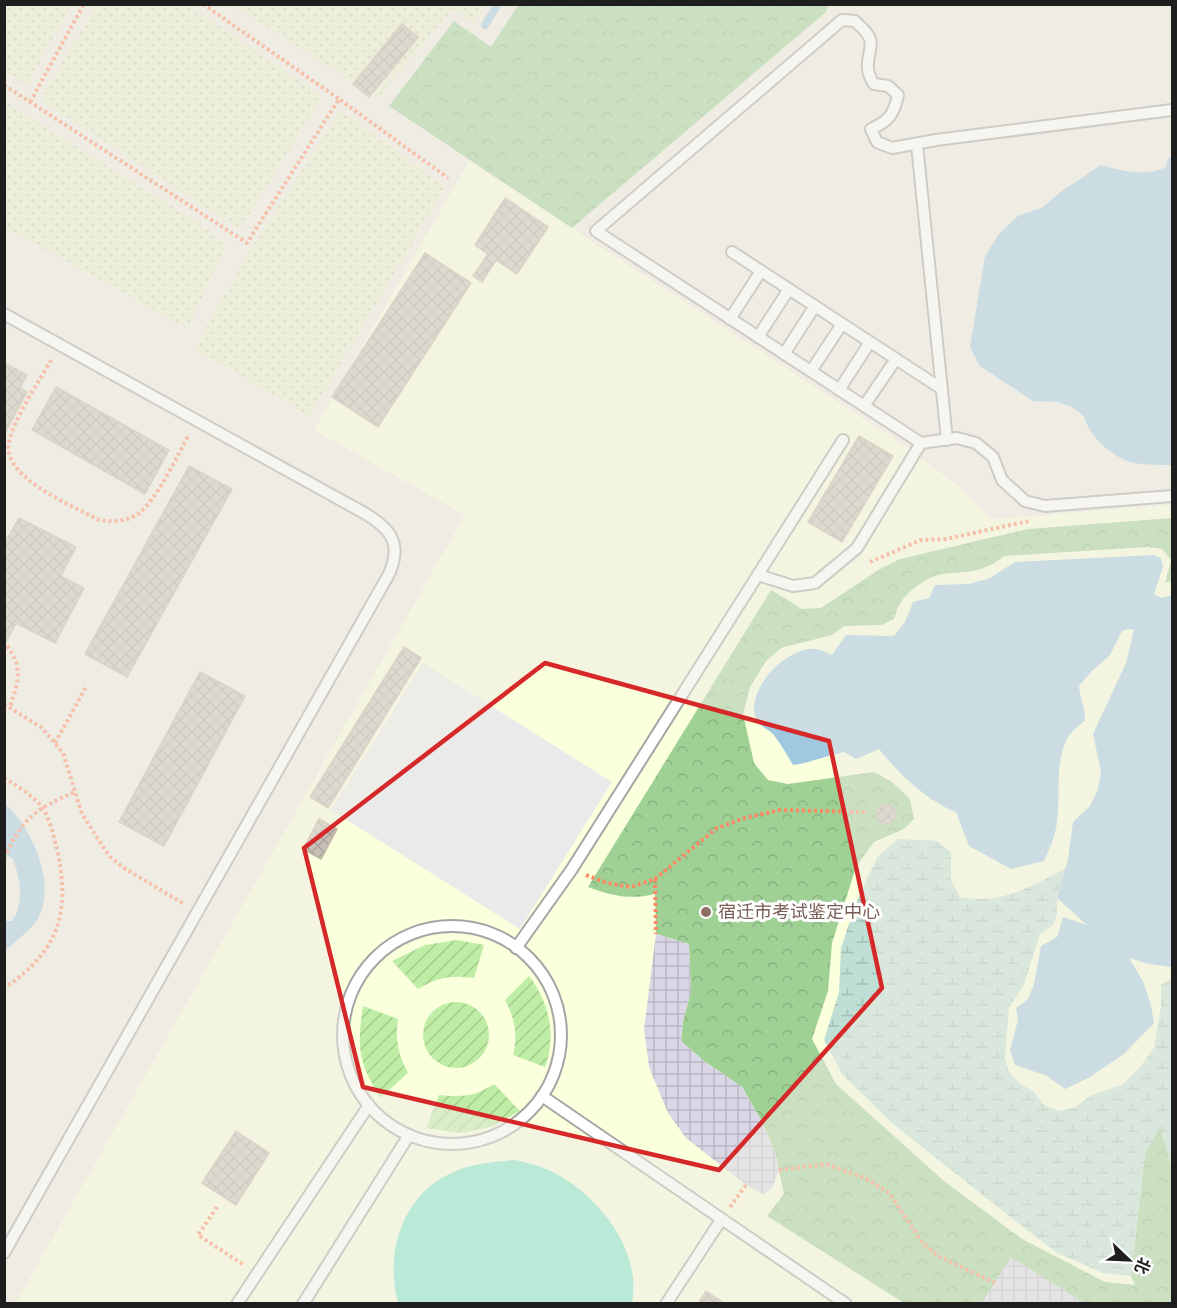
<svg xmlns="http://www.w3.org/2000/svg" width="1177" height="1308" font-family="Figtree,'Noto Sans SC',sans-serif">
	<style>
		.education { fill: #faffdc }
		.farmland { fill: url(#farmland-dots) }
		.forest { fill: url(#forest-crowns) }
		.wetland { fill: url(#wetland-marsh) }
		.garden { fill: url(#garden-furrows) }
		.pitch { fill: #7ce4c9 }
		.parking { fill: #eaeaea }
		.plaza { fill: url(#plaza-grid) }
		.water { fill: #a0c9e0 }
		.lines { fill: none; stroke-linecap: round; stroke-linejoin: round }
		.stream { stroke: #a0c9e0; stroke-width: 8 }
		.building { fill: url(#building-cross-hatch); stroke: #c2b5a4; stroke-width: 1.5 }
		.service-casing { stroke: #a5a5a5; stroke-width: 14 }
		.path { stroke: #ff8964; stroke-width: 4; stroke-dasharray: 3 3; stroke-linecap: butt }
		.service { stroke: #fff; stroke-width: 10 }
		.marked { fill: none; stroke: #d62828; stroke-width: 4.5; stroke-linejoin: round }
		.education-dot { fill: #8d6e63; stroke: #fff; stroke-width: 2 }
		.labels { text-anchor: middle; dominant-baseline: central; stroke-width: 6; stroke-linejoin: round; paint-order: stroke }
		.education-label { font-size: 18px; fill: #785e54; stroke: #fff; text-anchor: start }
	</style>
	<defs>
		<pattern id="farmland-dots" width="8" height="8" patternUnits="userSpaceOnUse" patternTransform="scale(1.5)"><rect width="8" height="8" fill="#e8efcd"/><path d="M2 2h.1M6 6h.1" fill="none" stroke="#c7ccb0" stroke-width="1.8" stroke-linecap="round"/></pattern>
		<pattern id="forest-crowns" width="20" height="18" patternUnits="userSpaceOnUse" patternTransform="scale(1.5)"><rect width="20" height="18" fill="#9fd195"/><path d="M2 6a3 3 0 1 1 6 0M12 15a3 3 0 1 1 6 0" fill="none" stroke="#88b380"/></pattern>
		<pattern id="wetland-marsh" width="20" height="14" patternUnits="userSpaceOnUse" patternTransform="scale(1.5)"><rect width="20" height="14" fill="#bfdfd4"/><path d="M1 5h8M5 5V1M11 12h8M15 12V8" fill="none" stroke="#a4bfb6"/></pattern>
		<pattern id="garden-furrows" width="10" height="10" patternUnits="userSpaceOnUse" patternTransform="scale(1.5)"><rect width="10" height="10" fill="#bfeda5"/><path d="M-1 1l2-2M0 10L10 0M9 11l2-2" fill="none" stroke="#a4cb8e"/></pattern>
		<pattern id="plaza-grid" width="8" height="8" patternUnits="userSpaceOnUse" patternTransform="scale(1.5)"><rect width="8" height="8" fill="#d9d7e5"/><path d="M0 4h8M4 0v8" fill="none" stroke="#bab8c4"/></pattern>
		<pattern id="building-cross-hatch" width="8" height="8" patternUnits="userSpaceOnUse" patternTransform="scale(1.5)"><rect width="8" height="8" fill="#c7c0b6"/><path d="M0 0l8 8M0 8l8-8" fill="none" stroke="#aaa59c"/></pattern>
	</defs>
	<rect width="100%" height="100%" fill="#efede3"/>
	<!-- education -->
	<path class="education" d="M469,161L905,446L962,489L992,519L1172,505V1303L15,1304L465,515L314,430Z"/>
	<!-- farmland -->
	<g class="farmland">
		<path d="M4,5H71L27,85L5,70Z"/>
		<path d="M97,5H189L322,97L240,230L40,100Z"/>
		<path d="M232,5H485L473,22L452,9L378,98Z"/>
		<path d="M4,101L197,222L226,245L188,329L5,227Z"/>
		<path d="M341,110L445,187L310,416L195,349L244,259Z"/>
	</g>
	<!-- forest -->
	<g class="forest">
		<path d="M519,4H829V5L826,12L572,228L389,106L454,21L491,47Z"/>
		<path d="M1172,518V581L1165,583L1171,560L1162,549L1147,547L1004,556C984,573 969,571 943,574C929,576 909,590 901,602C898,606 896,613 894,619L881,625L844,626L832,635L781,648L766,661L750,687L743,714L754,763L768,780L788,784L874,772L892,782L910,799L914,819L904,829L874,842L856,867L832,943L828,991L812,1039L836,1084L944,1181L1022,1239L1105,1282L1135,1285L1131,1276L1145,1154L1160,1126L1172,1169V1303H904L767,1216L784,1194L775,1152L761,1120L742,1087L704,1061L681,1041L683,1021L691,992L689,944L656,934L655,894C630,900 612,896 588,887L771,590L802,609L821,608L880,569L900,559L1028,529Z"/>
	</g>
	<!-- wetland -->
	<path class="wetland" d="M898,839L937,841L951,852V881L960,897C1001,905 1030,887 1066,868L1057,898V914L1053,925L1040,934L1023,987L1009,1007L1005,1059L1009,1072L1019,1083L1034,1092L1044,1105L1059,1111L1076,1107L1090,1096L1123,1084L1140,1067L1154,1048L1161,1007V985L1172,978V1169L1160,1127L1145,1154L1131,1276L1103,1273L1057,1253L1009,1216L892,1123L842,1074L824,1040L839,992L841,948L856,903L878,856Z"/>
	<!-- garden -->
	<g class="garden">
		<path d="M457,940L484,945L474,978C450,975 439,977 418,989L392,961L425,945Z"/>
		<path d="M529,976C549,1002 557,1035 545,1067L513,1055C518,1034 515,1019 505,1000Z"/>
		<circle cx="456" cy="1035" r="33"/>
		<path d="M363,1006L398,1019C395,1040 398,1054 408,1073L380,1098C358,1060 357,1049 363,1006Z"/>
		<path d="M494,1084L520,1111L491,1127L461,1133L426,1128L439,1095C462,1097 474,1097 494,1084Z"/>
	</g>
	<!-- pitch -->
	<path class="pitch" d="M515,1160C527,1163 540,1166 551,1171C597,1194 642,1248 632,1303H398C384,1252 403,1192 456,1171C474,1163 496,1162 515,1160Z"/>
	<!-- parking -->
	<path class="parking" d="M423,663L612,782L520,929L331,810Z"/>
	<!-- plaza -->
	<g class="plaza">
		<path d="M656,934L689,944L691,992L683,1021L681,1041L704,1061L742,1087L761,1120L775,1152L779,1170L772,1188L763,1194L746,1185L686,1138L668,1113L649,1067L644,1029Z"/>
		<path d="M1011,1257L1084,1303H982Z"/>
	</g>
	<!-- water -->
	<g class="water">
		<path d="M1168,158H1172V465C1160,465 1147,465 1134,463C1113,458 1089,437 1084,416L1072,407L1058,402L1033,401L980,366L970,347L985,256L999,234L1018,216L1043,207L1059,193L1101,165C1121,171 1147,177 1166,167Z"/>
		<path d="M1153,555L1161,558L1163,567L1154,594L1162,598L1172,595V967L1149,964L1129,958L1143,981L1151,1005L1154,1023L1124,1054L1090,1077L1065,1089L1047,1076L1015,1065L1010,1050L1018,1020L1016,1008L1028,999L1034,984L1041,946L1057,937L1063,917L1087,925L1057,898L1068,859L1073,822L1090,806L1098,789L1101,772L1093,734L1126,663L1134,630L1128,629L1122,631L1110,655L1091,672L1079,686C1080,698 1085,708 1085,720C1080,725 1072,731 1068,737C1054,763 1061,793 1057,821C1056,835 1050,848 1044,861L1011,869L969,846L956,812C928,802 897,772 879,749L856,759L844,752C827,755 811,763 793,765C787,755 781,744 773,734C768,729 759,726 756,719C745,691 783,651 810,649C818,648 825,652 832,655L846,635L894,636L905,622L913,602L929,598L935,585L969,584L990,578L1015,562Z"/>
		<path d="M5,804C33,828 59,888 36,922C27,933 16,941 5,950V921H12C25,904 20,878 13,859L5,854Z"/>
	</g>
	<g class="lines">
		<!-- stream -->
		<path class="stream" d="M485,25L498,4"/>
	</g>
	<!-- building -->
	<g class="building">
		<path d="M402,24L418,37L369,97L353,84Z"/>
		<path d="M505,198L548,227L517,274L496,260L482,282L473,276L488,254L475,245Z"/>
		<path d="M425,253L471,283L378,427L332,397Z"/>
		<path d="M4,363L27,375L20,388L27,392L4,435Z"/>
		<path d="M56,387L169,450L145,494L32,430Z"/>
		<path d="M859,436L893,456L842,542L808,522Z"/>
		<path d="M189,466L232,489L127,677L85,654Z"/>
		<path d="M19,518L76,547L61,576L84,588L55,643L16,623L4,646V544Z"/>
		<path d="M404,647L421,658L328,808L310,797Z"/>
		<path d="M200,672L245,696L164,846L119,822Z"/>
		<circle cx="886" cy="814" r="10"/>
		<path d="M319,819L337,829L321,859L303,849Z"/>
		<path d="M236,1131L269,1153L236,1205L202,1183Z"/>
		<path d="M706,1291L725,1304H698Z"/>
	</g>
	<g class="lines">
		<!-- service casing -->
		<g class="service-casing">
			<g id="service">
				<path d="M1172,110L936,140L892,148L877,142L871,129C889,121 894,114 898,95L888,86L874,84C859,62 877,49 868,35C865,30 859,25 855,21L842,20L596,231L921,443L957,438L976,443L993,457L1002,480L1025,501L1045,506L1172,496"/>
				<path d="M917,145L947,440"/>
				<path d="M732,252L942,389"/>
				<path d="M4,314L366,514C392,530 402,544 389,574L4,1253"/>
				<path d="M730,319L761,271"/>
				<path d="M758,337L789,289"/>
				<path d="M784,354L815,306"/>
				<path d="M811,371L842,324"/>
				<path d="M839,390L870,342"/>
				<path d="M864,406L896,359"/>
				<path d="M758,575L793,586L815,583L857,548L921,443"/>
				<circle cx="452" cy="1035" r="109"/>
				<path d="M516,948L572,869L843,440"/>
				<path d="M542,1096L846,1304"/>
				<path d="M237,1304L369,1105"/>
				<path d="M303,1304L409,1135"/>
				<path d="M666,1304L721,1220"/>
			</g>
		</g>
		<!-- path -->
		<g class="path">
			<path d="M203,4L339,99"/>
			<path d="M4,85L247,243L339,99L448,178"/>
			<path d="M30,102L84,4"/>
			<path d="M51,360C39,382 14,418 9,442C1,477 71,505 97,519C110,523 125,522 138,514C156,501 178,455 189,434"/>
			<path d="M870,562L921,540L946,539L1029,521"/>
			<path d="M7,646C24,669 18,682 10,707"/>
			<path d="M4,704L42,728L63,753L82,814L109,856L124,868L184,904"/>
			<path d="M55,743L86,687"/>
			<path d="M4,778C17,786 31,794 41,806C50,818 53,835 57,849C71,911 59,952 4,988"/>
			<path d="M4,858C23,817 36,809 75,792"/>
			<path d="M586,875L607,883L631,887L655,879L717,828L745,818L780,810L868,812"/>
			<path d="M655,879L656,934"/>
			<path d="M779,1170L826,1164L865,1178L889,1193L922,1242L938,1256L995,1283"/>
			<path d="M217,1207L198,1235L244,1265"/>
			<path d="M730,1207L746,1185"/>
		</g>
		<!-- service -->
		<use href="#service" class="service"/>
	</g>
	<!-- marked area -->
	<path d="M0 0H1177V1308H0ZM545,663L829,741L882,988L719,1170L363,1087L304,848Z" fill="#efede3" fill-opacity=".55" fill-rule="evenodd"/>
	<path class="marked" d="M545,663L829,741L882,988L719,1170L363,1087L304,848Z"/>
	<!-- markers -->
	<circle class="education-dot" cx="706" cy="912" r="6"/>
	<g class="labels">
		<!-- education labels -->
		<g class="education-label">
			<text x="718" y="912">宿迁市考试鉴定中心</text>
		</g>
	</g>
	<!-- border -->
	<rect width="1177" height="1308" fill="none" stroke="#1e1e1e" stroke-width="12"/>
	<!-- north arrow -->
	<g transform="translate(1129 1260) rotate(113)" stroke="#ffffff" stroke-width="4.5" paint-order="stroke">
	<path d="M0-4.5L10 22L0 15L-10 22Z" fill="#1e1e1e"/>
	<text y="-9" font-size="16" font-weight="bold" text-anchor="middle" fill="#1e1e1e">北</text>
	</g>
</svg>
